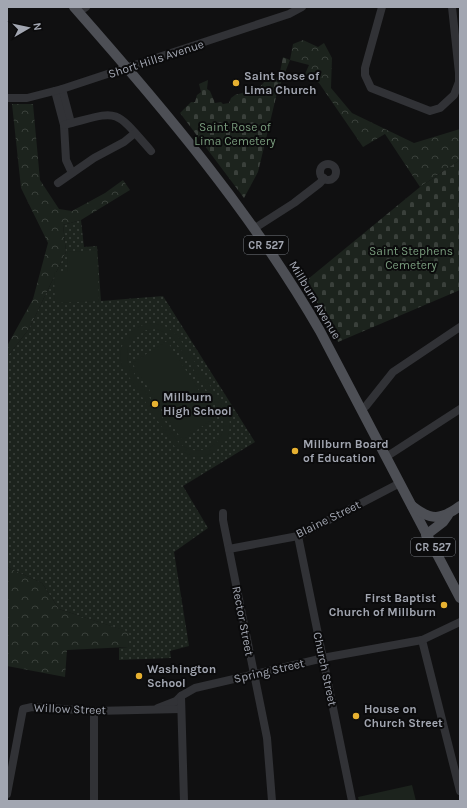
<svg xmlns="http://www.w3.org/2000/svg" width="467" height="808" font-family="Karla,sans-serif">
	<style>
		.forest { fill: url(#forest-crowns) }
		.cemetery { fill: url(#cemetery-stones) }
		.park { fill: url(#park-dots) }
		.garden { fill: #1c231d; fill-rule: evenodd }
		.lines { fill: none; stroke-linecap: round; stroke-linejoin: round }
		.minor { stroke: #313236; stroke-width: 8 }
		.major { stroke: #4d4f55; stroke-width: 10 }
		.poi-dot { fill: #e7b131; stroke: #0b0b0c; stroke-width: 1.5 }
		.labels { text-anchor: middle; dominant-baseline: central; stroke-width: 4; stroke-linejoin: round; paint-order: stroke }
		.shield { fill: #0b0b0c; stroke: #757880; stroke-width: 1 }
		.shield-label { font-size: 11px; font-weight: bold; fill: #a2a6b1 }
		.street-label { font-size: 12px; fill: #a2a6b1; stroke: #0b0b0c }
		.poi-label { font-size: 12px; font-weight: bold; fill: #a2a6b1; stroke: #0b0b0c; text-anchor: start }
		.park-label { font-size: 12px; fill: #799c7d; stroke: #0b0b0c }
	</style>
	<defs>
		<pattern id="forest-crowns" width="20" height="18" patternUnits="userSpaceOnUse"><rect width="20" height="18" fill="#1c231d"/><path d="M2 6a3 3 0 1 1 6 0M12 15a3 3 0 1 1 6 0" fill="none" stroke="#3a403b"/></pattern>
		<pattern id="cemetery-stones" width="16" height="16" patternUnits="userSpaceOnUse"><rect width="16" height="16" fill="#1c231d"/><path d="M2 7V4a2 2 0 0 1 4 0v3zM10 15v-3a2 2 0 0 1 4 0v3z" fill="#3a403b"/></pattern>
		<pattern id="park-dots" width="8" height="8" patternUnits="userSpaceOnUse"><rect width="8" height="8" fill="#1c231d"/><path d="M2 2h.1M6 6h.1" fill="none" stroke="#3a403b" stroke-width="1.8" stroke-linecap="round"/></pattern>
	</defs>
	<rect width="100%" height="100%" fill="#101011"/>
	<!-- forest -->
	<g class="forest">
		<path d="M303,40L318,47L324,43L332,58L331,88L352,113L414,143L460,129V160L420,187L385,134L363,147L319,83L305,74L309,65L290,60L293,44Z"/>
		<path d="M12,104H33L40,180L59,209L72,211L105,193L123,180L130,190L81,220L63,225L66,252L29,329L7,357V346L33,299L48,243L21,188Z"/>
		<path d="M7,567L42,583L59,609L130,632L128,647L67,650L65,677L7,666Z"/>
	</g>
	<!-- cemetery -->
	<g class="cemetery">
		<path d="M283,57L290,60L277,93L258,172L244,198L180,113L191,102H195L197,95L201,92L199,84L208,80L207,89L210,91L215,103L221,102L223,104L229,103L231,98L235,95L259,88L265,81L279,77Z"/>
		<path d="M460,160V290L338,342L316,300L302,284L420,187Z"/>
	</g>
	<!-- park -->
	<path class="park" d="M81,220L84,247L97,246L101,301L163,296L255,442L183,486L208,528L174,552L189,646L170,651L171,658L119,660V648L128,647L129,632L59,609L42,583L7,567V357L29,329L66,252L63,225Z"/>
	<!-- garden -->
	<g class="garden">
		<path d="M97,250L99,301L55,303L54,272H68L67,252Z"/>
		<path d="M153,323L167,327L178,336L229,415L230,427L227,439L215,452L203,457L191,456L175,447L122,366C116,344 130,325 153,323ZM156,329L166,333L174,339L223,416C230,444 198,462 178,442L128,364L127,359L128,348L133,339L146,330Z"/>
		<path d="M167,341L216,417L182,440L132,363Z"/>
		<path d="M412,785L416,801H359L358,797Z"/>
	</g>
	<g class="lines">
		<!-- minor -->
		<g class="minor">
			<path d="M382,7L365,68V75L371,88L430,111L440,108L454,95L459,82V73L452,7"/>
			<path d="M79,12L86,7"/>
			<path d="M62,89L71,123"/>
			<path d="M55,91L64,125L66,160L72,173"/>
			<path d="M7,98H27L62,89L289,14L302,7"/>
			<path d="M64,125C120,111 112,106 151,151"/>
			<circle cx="328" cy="172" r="8"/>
			<path d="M58,183L94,158L124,142L135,133"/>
			<path d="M255,228L294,203L320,183L324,178"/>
			<path d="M361,409L366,406L393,372L460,327"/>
			<path d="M386,457L460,409"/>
			<path d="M223,513V520L267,738L272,801"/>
			<path d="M298,536L352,801"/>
			<path d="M229,549L298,536L400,483"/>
			<path d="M422,640L460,791"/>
			<path d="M158,708L176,701L181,696"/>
			<path d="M7,794L23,709L32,707L94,711L181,709"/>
			<path d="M94,801V711"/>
			<path d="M184,801L181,696L195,688L328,657L422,640L460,622"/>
		</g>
		<!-- major -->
		<g class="major">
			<path d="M74,7C164,109 252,213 320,331L460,598"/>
			<path d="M412,506C431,521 441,520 460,506"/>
			<path d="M426,535L443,522L448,515"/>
		</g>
	</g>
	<!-- markers -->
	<g class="poi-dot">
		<circle cx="236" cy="83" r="4"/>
		<circle cx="155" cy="404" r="4"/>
		<circle cx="295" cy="451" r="4"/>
		<circle cx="444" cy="605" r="4"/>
		<circle cx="139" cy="676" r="4"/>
		<circle cx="356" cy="716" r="4"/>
	</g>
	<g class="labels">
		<!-- shield labels -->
		<g class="shield">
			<rect x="244" y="236" width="44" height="18" rx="3"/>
			<rect x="411" y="538" width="44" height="18" rx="3"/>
		</g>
		<g class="shield-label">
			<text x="266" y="245">CR 527</text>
			<text x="433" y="547">CR 527</text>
		</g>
		<!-- street labels -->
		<g class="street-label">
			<text transform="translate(156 59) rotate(-18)">Short Hills Avenue</text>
			<text transform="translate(315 300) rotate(59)">Millburn Avenue</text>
			<text transform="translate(328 519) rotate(-26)">Blaine Street</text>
			<text transform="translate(243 621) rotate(79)">Rector Street</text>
			<text transform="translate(325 669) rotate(78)">Church Street</text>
			<text transform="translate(269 671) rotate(-13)">Spring Street</text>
			<text transform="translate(70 709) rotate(2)">Willow Street</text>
		</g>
		<!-- poi labels -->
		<g class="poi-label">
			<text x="244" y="76">Saint Rose of<tspan x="244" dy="14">Lima Church</tspan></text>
			<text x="163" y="397">Millburn<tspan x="163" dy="14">High School</tspan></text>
			<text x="303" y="444">Millburn Board<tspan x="303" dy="14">of Education</tspan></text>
			<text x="436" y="598" text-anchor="end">First Baptist<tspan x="436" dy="14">Church of Millburn</tspan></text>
			<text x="147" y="669">Washington<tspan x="147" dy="14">School</tspan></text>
			<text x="364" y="709">House on<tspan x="364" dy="14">Church Street</tspan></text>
		</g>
		<!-- park labels -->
		<g class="park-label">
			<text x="235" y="127">Saint Rose of<tspan x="235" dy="14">Lima Cemetery</tspan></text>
			<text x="411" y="251">Saint Stephens<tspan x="411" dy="14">Cemetery</tspan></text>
		</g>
	</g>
	<!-- border -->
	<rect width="467" height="808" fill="none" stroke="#a2a6b1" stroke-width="16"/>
	<!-- north arrow -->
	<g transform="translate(28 28) rotate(81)" stroke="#0b0b0c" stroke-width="3" paint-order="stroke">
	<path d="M0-3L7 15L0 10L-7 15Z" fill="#a2a6b1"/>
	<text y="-6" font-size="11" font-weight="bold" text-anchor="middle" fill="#a2a6b1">N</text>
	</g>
</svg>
